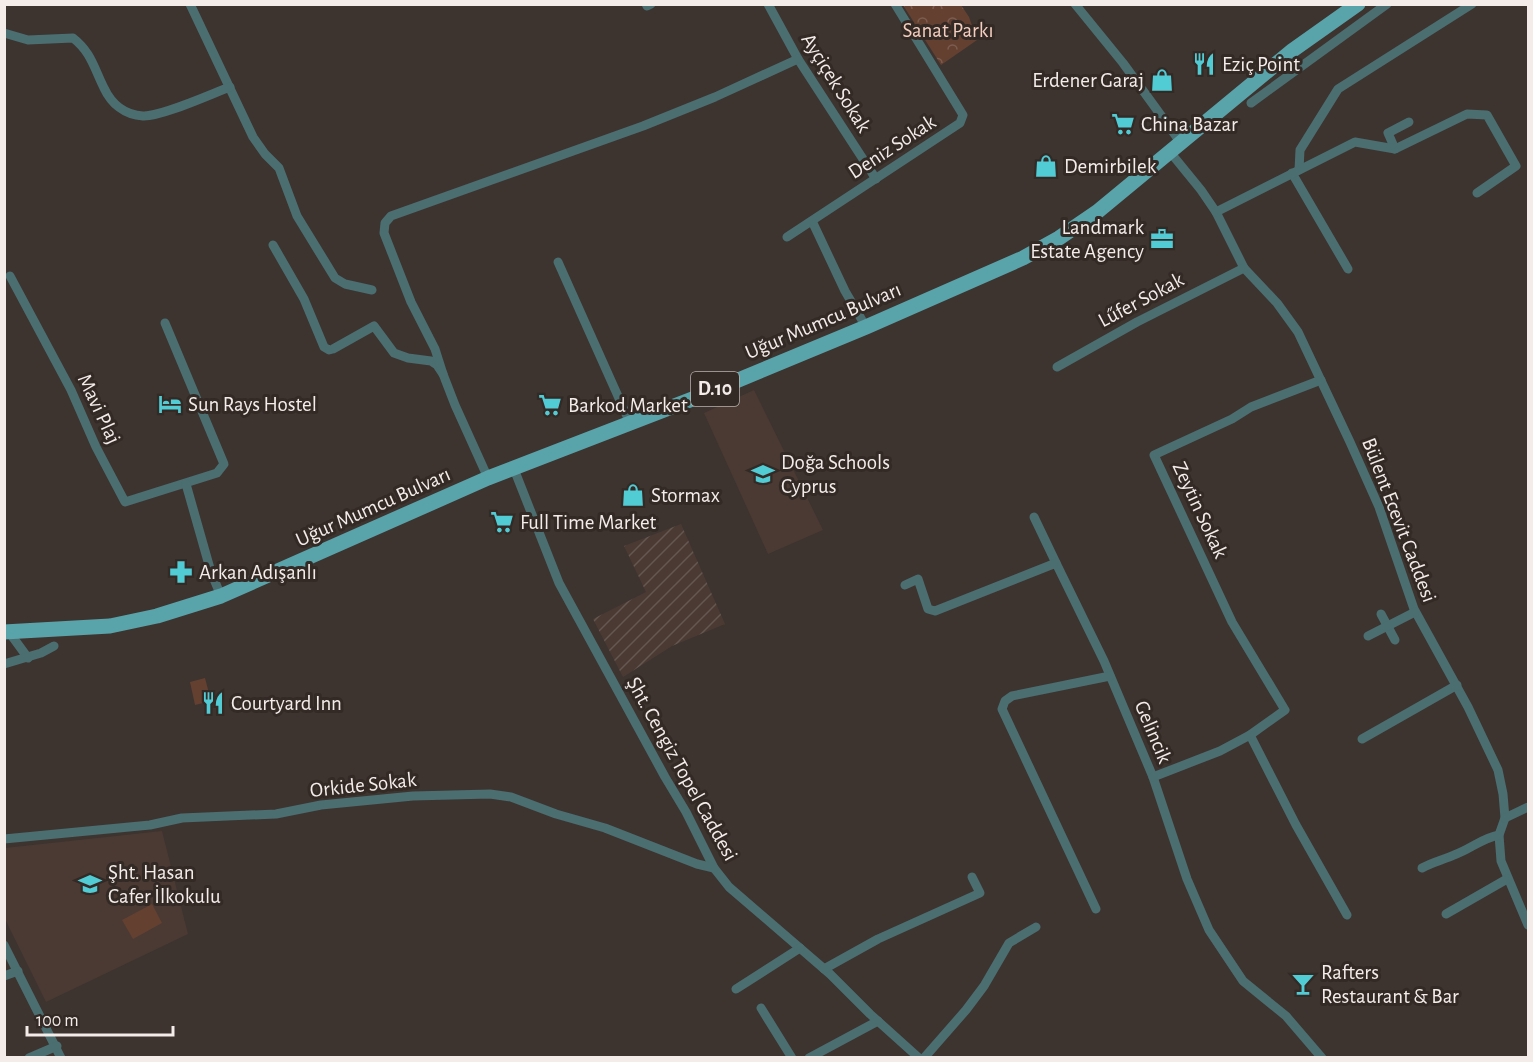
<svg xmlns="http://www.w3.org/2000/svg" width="1533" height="1062" font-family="'Alegreya Sans',sans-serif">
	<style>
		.built { fill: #4a3a33 }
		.industrial { fill: url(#industrial-furrows) }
		.green { fill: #644031 }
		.park { fill: url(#park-crowns) }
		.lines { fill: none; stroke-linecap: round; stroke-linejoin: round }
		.street { stroke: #4b6e71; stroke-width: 9 }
		.primary { stroke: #58a4aa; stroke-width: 15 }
		.labels { text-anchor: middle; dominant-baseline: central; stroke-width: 6; stroke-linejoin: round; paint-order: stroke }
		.shield { fill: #332925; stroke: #b9b2ae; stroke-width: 1.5 }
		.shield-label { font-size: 20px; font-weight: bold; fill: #f3ece9 }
		.park-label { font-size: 21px; fill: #f4cebf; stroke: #332925 }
		.poi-label { font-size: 21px; fill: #f3ece9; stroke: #332925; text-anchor: start }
		.street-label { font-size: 21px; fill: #f3ece9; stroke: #332925 }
	</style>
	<defs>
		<pattern id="industrial-furrows" width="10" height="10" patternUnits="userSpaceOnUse" patternTransform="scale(1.5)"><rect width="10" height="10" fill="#4a3a33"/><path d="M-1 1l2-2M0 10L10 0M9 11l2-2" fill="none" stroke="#655751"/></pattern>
		<pattern id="park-crowns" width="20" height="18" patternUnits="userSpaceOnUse" patternTransform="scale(1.5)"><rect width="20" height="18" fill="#644031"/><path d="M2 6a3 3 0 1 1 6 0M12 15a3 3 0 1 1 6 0" fill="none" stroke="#7b5c4f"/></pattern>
	</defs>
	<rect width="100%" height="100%" fill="#3d332f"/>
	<!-- built -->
	<g class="built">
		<path d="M754,390L823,530L768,554L704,413Z"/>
		<path d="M162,831L188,934L46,1002L5,919V848Z"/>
	</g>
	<!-- industrial -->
	<path class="industrial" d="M681,524L725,624L672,646L623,677L593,619L646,592L624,546Z"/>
	<!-- green -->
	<g class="green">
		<path d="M205,678L211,701L195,705L190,682Z"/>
		<path d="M152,904L162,923L133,939L122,920Z"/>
	</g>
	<!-- park -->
	<path class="park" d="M903,5H961L969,17L977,40L941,65Z"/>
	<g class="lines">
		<!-- street -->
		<g class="street">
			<path d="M190,4L253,137L265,154L279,168L297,216L335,278L345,284L372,290"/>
			<path d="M646,4L647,6L651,4"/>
			<path d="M768,4L798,59L876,179"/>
			<path d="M1075,4L1123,63L1181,143"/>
			<path d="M4,33L28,40L73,38C91,52 94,68 104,88C111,103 124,115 143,116C161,117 211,94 230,87"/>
			<path d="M1251,103L1387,4"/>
			<path d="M1395,149L1388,133L1409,122"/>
			<path d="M1170,152L1201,190L1216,212L1244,268L1277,303L1298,332L1350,442L1379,507L1414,609L1468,707L1498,770L1503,794L1505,818L1499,835L1501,861L1528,925"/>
			<path d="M1299,170L1300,150L1338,89L1472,4"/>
			<path d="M1292,173L1348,269"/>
			<path d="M1216,212L1355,142L1395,149L1467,114L1487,115L1516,166L1477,193"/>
			<path d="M812,221L845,291L866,327"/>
			<path d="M787,237L960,123L963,115L895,4"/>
			<path d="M273,245L304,299L324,347L329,350L333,349L374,326L394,353L408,358L431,361L437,365L443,374L455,405L488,478"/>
			<path d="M558,262L630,423"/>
			<path d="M10,276L71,390L96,447L125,502L217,473L224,464L165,323"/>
			<path d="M1057,367L1137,322L1244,268"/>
			<path d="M443,374L435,349L411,302L384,233L385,223L391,216L643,126L715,97L798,59"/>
			<path d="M514,469L559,583L665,777L686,812L714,868L729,887L830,974L870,1014L919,1058"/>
			<path d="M186,484L211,572L221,596"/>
			<path d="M1034,517L1056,563"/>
			<path d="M905,585L918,579L928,609L935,611L1056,563L1104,661L1153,777L1187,879L1209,930L1243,981L1286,1016L1322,1058"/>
			<path d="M1381,614L1395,640"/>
			<path d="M9,632L28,658"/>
			<path d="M1368,636L1415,612"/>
			<path d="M4,664L41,653L54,646"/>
			<path d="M1250,735L1296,825L1347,915"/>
			<path d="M1362,739L1457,685"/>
			<path d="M1153,777L1220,751L1250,735L1285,710L1232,622L1154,455L1232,419L1251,407L1321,380"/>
			<path d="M1505,818L1528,807"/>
			<path d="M4,839L150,825L182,818L276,814L321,805L413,796L490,794L511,797L556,814L605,828L697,864L714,868"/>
			<path d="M1422,868C1433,862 1443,860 1454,855C1471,849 1482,838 1499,835"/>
			<path d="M1096,909L1002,709L1005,701L1012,696L1110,676"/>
			<path d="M1446,914L1507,879"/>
			<path d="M4,945L61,1058"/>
			<path d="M824,969L878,939L980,893L972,877"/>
			<path d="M4,976L18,971"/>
			<path d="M736,989L800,948"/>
			<path d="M761,1008L792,1058"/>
			<path d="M29,1058L57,1046"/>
			<path d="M809,1058L878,1021"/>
			<path d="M924,1058L966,1010L984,986L1009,943L1036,927"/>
		</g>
		<!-- primary -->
		<path class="primary" d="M4,632L110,626L157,616L221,596L488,478L695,398L866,327L1023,258L1059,238L1097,212L1293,50L1358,4"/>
	</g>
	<!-- icons -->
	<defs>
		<g id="restaurant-bare" transform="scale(1.8)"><path d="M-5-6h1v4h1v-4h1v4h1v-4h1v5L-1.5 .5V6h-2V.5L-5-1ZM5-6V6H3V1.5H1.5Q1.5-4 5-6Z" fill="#51ccd5" stroke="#332925" stroke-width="2.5" paint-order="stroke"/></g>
		<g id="shop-bare" transform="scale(1.8)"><path d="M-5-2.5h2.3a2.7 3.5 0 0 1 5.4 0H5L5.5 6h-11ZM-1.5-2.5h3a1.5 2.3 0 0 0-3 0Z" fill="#51ccd5" stroke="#332925" stroke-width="2.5" paint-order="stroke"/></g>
		<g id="supermarket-bare" transform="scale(1.8)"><path d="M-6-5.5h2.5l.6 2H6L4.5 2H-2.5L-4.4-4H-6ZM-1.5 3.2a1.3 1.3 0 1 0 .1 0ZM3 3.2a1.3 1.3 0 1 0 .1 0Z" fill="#51ccd5" stroke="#332925" stroke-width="2.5" paint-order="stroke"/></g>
		<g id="office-bare" transform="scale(1.8)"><path d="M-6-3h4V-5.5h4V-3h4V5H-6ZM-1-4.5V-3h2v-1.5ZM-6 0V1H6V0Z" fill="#51ccd5" stroke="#332925" stroke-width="2.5" paint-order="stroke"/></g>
		<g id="hotel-bare" transform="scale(1.8)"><path d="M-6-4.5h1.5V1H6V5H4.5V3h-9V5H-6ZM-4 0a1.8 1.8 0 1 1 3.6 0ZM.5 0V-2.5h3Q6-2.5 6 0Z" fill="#51ccd5" stroke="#332925" stroke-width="2.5" paint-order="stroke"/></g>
		<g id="school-bare" transform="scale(1.8)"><path d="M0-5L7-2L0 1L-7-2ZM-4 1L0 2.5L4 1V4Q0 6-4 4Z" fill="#51ccd5" stroke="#332925" stroke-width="2.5" paint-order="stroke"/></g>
		<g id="pharmacy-bare" transform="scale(1.8)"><path d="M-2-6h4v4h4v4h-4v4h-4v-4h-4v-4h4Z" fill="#51ccd5" stroke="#332925" stroke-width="2.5" paint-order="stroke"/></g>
		<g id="bar-bare" transform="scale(1.8)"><path d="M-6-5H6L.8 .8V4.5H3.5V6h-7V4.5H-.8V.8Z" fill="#51ccd5" stroke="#332925" stroke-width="2.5" paint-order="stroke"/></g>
	</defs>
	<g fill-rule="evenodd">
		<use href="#restaurant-bare" x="1204" y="64"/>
		<use href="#shop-bare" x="1162" y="80"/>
		<use href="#supermarket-bare" x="1123" y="124"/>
		<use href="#shop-bare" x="1046" y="166"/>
		<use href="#office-bare" x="1162" y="239"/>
		<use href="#hotel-bare" x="170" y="404"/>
		<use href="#supermarket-bare" x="550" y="405"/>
		<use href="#school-bare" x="763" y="474"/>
		<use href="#shop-bare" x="633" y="495"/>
		<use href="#supermarket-bare" x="502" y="522"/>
		<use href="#pharmacy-bare" x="181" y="572"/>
		<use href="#restaurant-bare" x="213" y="703"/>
		<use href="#school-bare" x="90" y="884"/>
		<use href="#bar-bare" x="1303" y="984"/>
	</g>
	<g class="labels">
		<!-- shield labels -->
		<rect class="shield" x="691" y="372" width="48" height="34" rx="4.5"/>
		<g class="shield-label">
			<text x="715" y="389">D.10</text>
		</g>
		<!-- park labels -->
		<g class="park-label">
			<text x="948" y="30">Sanat Parkı</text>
		</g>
		<!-- poi labels -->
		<g class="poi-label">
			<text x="1222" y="64">Eziç Point</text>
			<text x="1144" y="80" text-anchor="end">Erdener Garaj</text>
			<text x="1141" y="124">China Bazar</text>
			<text x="1064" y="166">Demirbilek</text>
			<text x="1144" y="227" text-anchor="end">Landmark<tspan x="1144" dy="24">Estate Agency</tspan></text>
			<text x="188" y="404">Sun Rays Hostel</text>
			<text x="568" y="405">Barkod Market</text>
			<text x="781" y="462">Doğa Schools<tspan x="781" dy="24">Cyprus</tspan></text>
			<text x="651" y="495">Stormax</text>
			<text x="520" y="522">Full Time Market</text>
			<text x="199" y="572">Arkan Adışanlı</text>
			<text x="231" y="703">Courtyard Inn</text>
			<text x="108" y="872">Şht. Hasan<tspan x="108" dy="24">Cafer İlkokulu</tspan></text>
			<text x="1321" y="972">Rafters<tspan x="1321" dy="24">Restaurant &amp; Bar</tspan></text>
		</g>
		<!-- street labels -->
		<g class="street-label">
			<text transform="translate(836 83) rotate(58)">Ayçiçek Sokak</text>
			<text transform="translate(892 147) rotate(-33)">Deniz Sokak</text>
			<text transform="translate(1141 300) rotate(-28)">Lűfer Sokak</text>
			<text transform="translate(823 321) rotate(-23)">Uğur Mumcu Bulvarı</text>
			<text transform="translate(99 409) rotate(65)">Mavi Plaj</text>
			<text transform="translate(373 507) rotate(-24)">Uğur Mumcu Bulvarı</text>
			<text transform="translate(1200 510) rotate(65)">Zeytin Sokak</text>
			<text transform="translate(1399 520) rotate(69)">Bülent Ecevit Caddesi</text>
			<text transform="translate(1153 732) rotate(67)">Gelincik</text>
			<text transform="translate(682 769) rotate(61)">Şht. Cengiz Topel Caddesi</text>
			<text transform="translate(363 785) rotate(-6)">Orkide Sokak</text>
		</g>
	</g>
	<!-- border -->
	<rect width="1533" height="1062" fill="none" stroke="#f3ece9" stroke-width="12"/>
	<!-- scale -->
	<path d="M27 1026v9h146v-9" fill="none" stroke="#f3ece9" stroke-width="3"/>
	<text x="36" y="1026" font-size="18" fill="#f3ece9" stroke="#332925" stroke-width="4.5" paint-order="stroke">100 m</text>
</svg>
